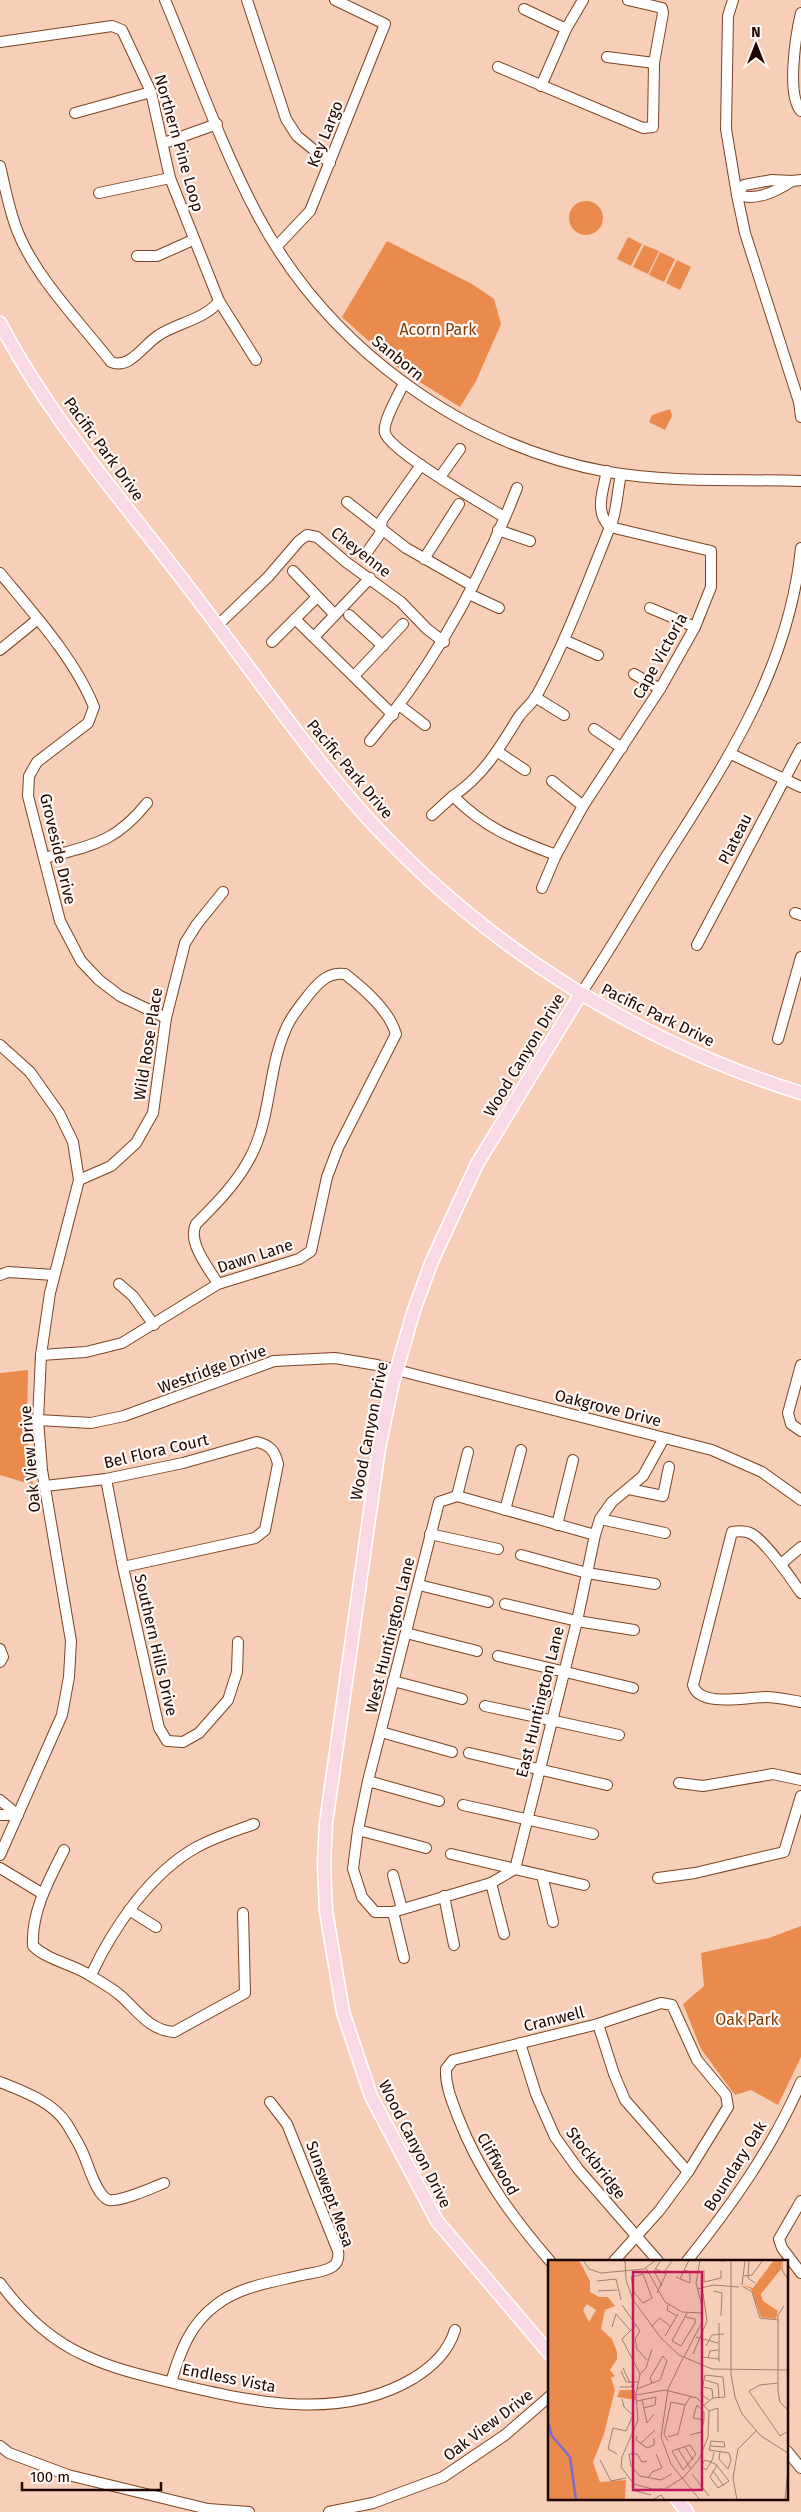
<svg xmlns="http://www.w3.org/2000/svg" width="801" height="2512" font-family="'Fira Sans',sans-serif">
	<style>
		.green { fill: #ea8b4d }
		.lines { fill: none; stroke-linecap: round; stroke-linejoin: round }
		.minor-casing { stroke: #7c441f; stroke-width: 12 }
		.major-casing { stroke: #fff; stroke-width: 15 }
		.minor { stroke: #fff; stroke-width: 10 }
		.major { stroke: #fad9e6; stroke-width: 12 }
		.labels { text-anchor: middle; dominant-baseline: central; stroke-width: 4.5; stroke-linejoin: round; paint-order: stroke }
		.street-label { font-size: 16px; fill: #1d0700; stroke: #fff8f4 }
		.park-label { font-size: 16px; fill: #7f3c06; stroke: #fff8f4 }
		.inset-river { fill: none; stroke: #816ad0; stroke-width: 2.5 }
		.inset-road { fill: none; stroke: #a07f6e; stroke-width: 1 }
		.view { fill: #c2185b; fill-opacity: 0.15; stroke: #c2185b; stroke-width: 2.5 }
		.inset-edge { fill: none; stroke: #1d0700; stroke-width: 2.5 }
	</style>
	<rect width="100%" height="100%" fill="#f7cfb8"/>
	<!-- green -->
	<g class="green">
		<circle cx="586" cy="218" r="17"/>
		<path d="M628,237L642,244L631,266L617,259Z"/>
		<path d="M387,241L472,284L494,299L501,324L476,381L460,407L402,371L342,317Z"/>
		<path d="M644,245L659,251L648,274L633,267Z"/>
		<path d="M660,252L675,259L664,282L649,275Z"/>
		<path d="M677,260L691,267L680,290L666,283Z"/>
		<path d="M670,409L672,416L665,430L649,422L652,415Z"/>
		<path d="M28,1370L27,1431L33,1485L0,1475V1373Z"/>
		<path d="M801,1926V2057L778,2105L751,2090L735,2095L701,2049L683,2004L704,1986L701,1953L769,1938Z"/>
	</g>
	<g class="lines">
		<!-- minor casing -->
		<g class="minor-casing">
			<g id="minor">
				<path d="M165,0C195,71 221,146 257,214C327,346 461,445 608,472C672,483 736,479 801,481"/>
				<path d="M247,0L286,119L297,136L330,163"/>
				<path d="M733,0L728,16L726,129L737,195L745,233L799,402L801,417"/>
				<path d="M524,9L566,29"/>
				<path d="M801,13C796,34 786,95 801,111"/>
				<path d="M0,42L112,26L122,30L151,92L170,178L219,301C206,319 177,323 159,335C144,344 130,370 111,362C80,322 35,277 17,230C9,210 5,187 0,166"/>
				<path d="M607,57L654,63"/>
				<path d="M498,67L643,128L653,127L654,63L663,13L662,8L628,0"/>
				<path d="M541,86L566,29L583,0"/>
				<path d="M75,113L151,92"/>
				<path d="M164,143L217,124"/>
				<path d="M99,193L170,178"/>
				<path d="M737,195L744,185L772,180L792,181L801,180"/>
				<path d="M737,195C757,201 775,192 792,181"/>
				<path d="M277,246L310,211L385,24L335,0"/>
				<path d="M137,256H157L193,240"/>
				<path d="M219,301L256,360"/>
				<path d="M404,383C399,394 382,422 385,433C390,451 483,504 504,517"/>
				<path d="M607,471C603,491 594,512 610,527L711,551V587L695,627L660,689L583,806L556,855C514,839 486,829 453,796C483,776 499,749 518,718C523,710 532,704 537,695C566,641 587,584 610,527C616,518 618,487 621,474"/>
				<path d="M440,477L460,449"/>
				<path d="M347,502L406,548L473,586"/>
				<path d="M498,530L530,541"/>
				<path d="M365,555L380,534L382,520L421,465"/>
				<path d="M424,559L459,504"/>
				<path d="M293,571L335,615"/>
				<path d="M0,573C33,613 75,659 94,707L88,723L37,762L29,776L28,796L60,921L81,961L99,980L120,996L166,1018"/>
				<path d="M469,594L499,608"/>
				<path d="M650,608L695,627"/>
				<path d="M349,615L383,646"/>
				<path d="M295,619L317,597"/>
				<path d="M218,625L268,577L299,541L307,535L317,537L346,562L401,602L427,629L444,642"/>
				<path d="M314,637L370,578"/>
				<path d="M564,640L598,655"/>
				<path d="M272,642L295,619L393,715"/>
				<path d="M0,650L38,619"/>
				<path d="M634,674L660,689"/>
				<path d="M354,676L403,624"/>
				<path d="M535,697L564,715"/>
				<path d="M399,705L425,725"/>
				<path d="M594,729L622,748"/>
				<path d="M370,741C434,666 481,579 517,488"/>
				<path d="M498,752L525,770"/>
				<path d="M731,754L801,787"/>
				<path d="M552,781L583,806"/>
				<path d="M432,815L453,796"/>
				<path d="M45,858C92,845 115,843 147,803"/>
				<path d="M542,888L556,855"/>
				<path d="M795,913L801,915"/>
				<path d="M697,945L801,748"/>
				<path d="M580,995C610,950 636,905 664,860C727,761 789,668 801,548"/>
				<path d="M778,1039L801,957"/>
				<path d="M0,1045L30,1072L59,1113L73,1142L79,1180L50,1293L41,1355L38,1420L42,1470L71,1641L69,1677L62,1715L0,1855"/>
				<path d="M79,1180L111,1166L136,1143L153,1113L166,1018L185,943L197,924L223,892"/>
				<path d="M0,1275L8,1272L54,1275"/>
				<path d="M119,1284L133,1296L154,1325"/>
				<path d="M41,1355L86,1352L122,1343L218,1284L299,1259L311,1251L327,1177L338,1148L396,1034C389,1010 364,989 345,974C329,972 320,981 310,993C301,1005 290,1017 285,1031C268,1070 271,1117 251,1156C237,1183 217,1203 196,1224C187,1242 208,1267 218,1284"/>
				<path d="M801,1365L788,1413L791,1424L801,1431"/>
				<path d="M38,1420L91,1423L124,1416L274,1361L335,1358L377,1365L712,1450L762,1472L801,1500"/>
				<path d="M106,1479L123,1567L159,1728L167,1741L183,1742L199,1733L228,1700L237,1672L238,1642"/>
				<path d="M45,1486L106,1479L183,1463L257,1442C270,1445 275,1451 278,1464L265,1530L255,1538L123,1567"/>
				<path d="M629,1489L663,1496L669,1467"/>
				<path d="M457,1496L468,1452"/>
				<path d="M505,1510L521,1450"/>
				<path d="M600,1519L665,1533"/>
				<path d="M557,1525L573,1460"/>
				<path d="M430,1534L498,1549"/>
				<path d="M595,1535L457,1496L439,1502L368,1781L358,1830L353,1869L362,1897L375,1912H393L491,1883L515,1869L577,1621L595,1535L600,1519L612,1502L643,1476L664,1438"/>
				<path d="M521,1555L587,1573L655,1584"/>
				<path d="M781,1564L801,1547"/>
				<path d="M419,1585L488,1602"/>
				<path d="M801,1593C790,1577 767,1543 752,1534C747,1531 738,1531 732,1532L693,1685C699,1708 748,1697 766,1697C777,1697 790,1700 801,1702"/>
				<path d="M505,1604L577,1621L634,1630"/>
				<path d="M406,1633L477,1651"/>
				<path d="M0,1649L3,1657L0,1662"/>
				<path d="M498,1656L633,1688"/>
				<path d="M393,1681L462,1699"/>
				<path d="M485,1706L619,1735"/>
				<path d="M381,1732L452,1752"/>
				<path d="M469,1753L607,1785"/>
				<path d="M368,1781L439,1801"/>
				<path d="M679,1783L703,1786L773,1774L801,1780"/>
				<path d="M0,1800L18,1815"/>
				<path d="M463,1805L593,1834"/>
				<path d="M0,1815H18"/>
				<path d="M358,1830L426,1848"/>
				<path d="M64,1850C49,1880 31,1912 33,1946C49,1961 73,1964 91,1976C101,1982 112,1988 121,1996C138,2011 149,2030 174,2032L245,1993L243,1913"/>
				<path d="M451,1854L584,1885"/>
				<path d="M0,1868L43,1894"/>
				<path d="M393,1875L402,1909"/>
				<path d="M542,1875L553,1922"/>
				<path d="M658,1878L695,1873L784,1852L801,1796"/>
				<path d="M491,1883L504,1934"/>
				<path d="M444,1896L454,1945"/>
				<path d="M129,1910L156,1927"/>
				<path d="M393,1912L404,1958"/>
				<path d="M91,1975C113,1928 150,1873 197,1847C215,1837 235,1831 254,1824"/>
				<path d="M598,2024L614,2074L625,2100L688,2172"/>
				<path d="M520,2043L536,2094L555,2137L578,2169L658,2261"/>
				<path d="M0,2082C23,2091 53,2102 67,2124C72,2133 78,2142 82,2151C88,2163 96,2196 109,2200C121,2202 152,2188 164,2183"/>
				<path d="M801,2201L779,2239L782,2248L801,2273"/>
				<path d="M550,2261C512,2217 479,2172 458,2117C452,2101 445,2085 446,2069L453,2060L598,2024L661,2003L672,2005L697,2060L726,2095L728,2107L688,2172L659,2211L614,2261"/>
				<path d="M687,2261C731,2206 773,2147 801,2082"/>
				<path d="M0,2283C22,2313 52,2341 86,2356C116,2370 150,2377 181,2385C257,2403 342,2421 414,2378C433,2366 448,2352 455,2330"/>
				<path d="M171,2382C180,2352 190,2324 216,2305C240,2286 274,2282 302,2275C311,2273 324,2272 332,2267C338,2263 339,2257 338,2251L287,2124L270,2102"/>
				<path d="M0,2446L9,2453L68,2475L208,2509L249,2512"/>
				<path d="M787,2451L801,2468"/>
				<path d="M329,2512L373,2503L443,2477L505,2435L550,2396"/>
			</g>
		</g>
		<!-- major casing -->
		<g class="major-casing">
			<g id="major">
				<path d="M0,323C50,419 124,502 189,588C249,666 305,749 371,822C488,948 637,1042 801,1093"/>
				<path d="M550,2354L437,2221L371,2096L343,2012L326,1911L324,1864L326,1823L379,1448L392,1386L414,1310L432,1261L477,1164L580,995"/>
				<path d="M676,2498L687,2512"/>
			</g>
		</g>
		<!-- minor -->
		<use href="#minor" class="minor"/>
		<!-- major -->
		<use href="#major" class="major"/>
	</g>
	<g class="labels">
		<!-- street labels -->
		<g class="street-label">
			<text transform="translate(325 134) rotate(-68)">Key Largo</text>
			<text transform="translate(179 143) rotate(74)">Northern Pine Loop</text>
			<text transform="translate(398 358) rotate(39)">Sanborn</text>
			<text transform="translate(104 449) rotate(54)">Pacific Park Drive</text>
			<text transform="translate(361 552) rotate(38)">Cheyenne</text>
			<text transform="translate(660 656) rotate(-61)">Cape Victoria</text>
			<text transform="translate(350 769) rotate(50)">Pacific Park Drive</text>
			<text transform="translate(735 839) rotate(-63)">Plateau</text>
			<text transform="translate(58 849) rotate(77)">Groveside Drive</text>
			<text transform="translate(658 1015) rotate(26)">Pacific Park Drive</text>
			<text transform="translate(148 1044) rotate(-81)">Wild Rose Place</text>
			<text transform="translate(524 1055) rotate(-59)">Wood Canyon Drive</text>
			<text transform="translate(255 1256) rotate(-18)">Dawn Lane</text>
			<text transform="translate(212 1369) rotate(-20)">Westridge Drive</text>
			<text transform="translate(608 1408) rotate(14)">Oakgrove Drive</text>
			<text transform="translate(369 1431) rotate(-79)">Wood Canyon Drive</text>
			<text transform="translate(156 1451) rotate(-13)">Bel Flora Court</text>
			<text transform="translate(30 1459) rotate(-95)">Oak View Drive</text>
			<text transform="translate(390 1635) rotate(-76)">West Huntington Lane</text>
			<text transform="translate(156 1645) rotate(77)">Southern Hills Drive</text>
			<text transform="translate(540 1702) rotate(-76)">East Huntington Lane</text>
			<text transform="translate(554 2019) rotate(-14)">Cranwell</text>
			<text transform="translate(415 2144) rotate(63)">Wood Canyon Drive</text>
			<text transform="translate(596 2163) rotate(52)">Stockbridge</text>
			<text transform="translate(498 2164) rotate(61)">Cliffwood</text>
			<text transform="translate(735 2166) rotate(-58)">Boundary Oak</text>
			<text transform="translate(330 2194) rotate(70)">Sunswept Mesa</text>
			<text transform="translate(229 2378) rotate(11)">Endless Vista</text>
			<text transform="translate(488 2425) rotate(-37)">Oak View Drive</text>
		</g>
		<!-- park labels -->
		<g class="park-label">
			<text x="438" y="329">Acorn Park</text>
			<text x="747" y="2019">Oak Park</text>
		</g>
	</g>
	<!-- overview -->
	<g transform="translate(548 2260)">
		<rect width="240" height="240" fill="#f7cfb8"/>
		<path d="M0,0H31L42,21V32L51,37H60L67,46L57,50L53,69L64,79L69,92V99L62,110L67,116L63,118L67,130L56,174L45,202L52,222L78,220L77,240H0ZM39,44L48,50L41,62L35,50ZM226,0H233V9L213,34L215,41L230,51L228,59L213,57L203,29L195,25L205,28ZM72,130H87L88,140L69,137Z" fill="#ea8b4d" fill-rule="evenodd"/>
		<path class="inset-river" d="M0,162L4,176L22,197L28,240"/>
		<path class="inset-road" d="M35,0L41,9L53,13L96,9L108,0M77,0L78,20L85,40L113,78L131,95L164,109L240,110M113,0L106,11L114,26M158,0L177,1M183,0V114L187,137L194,154L213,176L240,193M201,0L200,18L207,23M234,0V10L240,19M98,8L117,42L134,52L155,53M108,9L118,14L109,33M156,10V22L173,18V10M116,12L125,0M95,14L104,38L95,43L86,32L83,17ZM196,16L204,15L215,0M128,17L142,23V12L136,10M132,19L141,0M49,21L68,19L73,40M194,25L197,0M194,26L204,32L212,58L230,60M149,29L165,25L191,27M50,31L69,30M166,31L174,33L173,56M74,45L92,71L87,79L89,89L99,100M120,45L119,50L129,56M236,46L230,55V132L232,142L240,150M138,57L147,59V63L133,86L124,81L139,53M104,66L112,58L123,67M64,67L68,54L82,70M117,76L130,54M148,77L170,83M158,86L164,75L176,74M145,94L159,61L155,33M136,97L154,62V46L148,23L152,0M154,97L171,99M135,98L120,129L113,177L123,204L152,240M160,98L162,91L170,90M171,102V63M75,108L82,123M73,111L78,122H90M92,114L98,108L104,89M157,120L170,124L171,138M230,123L212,125L201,131L232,176L240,171M72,127H83L85,123M155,127L164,129L165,138M89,129L112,120L119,101L115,96L102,118L104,123M88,135L117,130L149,138L161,151L160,177L151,199L136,217L117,229H104L86,224L73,207L74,197L90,160L88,135L92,114L74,79L88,65M94,140L99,163L106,154M89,141L108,137L107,145L96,148M153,147L165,138L177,137L175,117L157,115L153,134L161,140M161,151L170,148V172M142,175L153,172L156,160V152L149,145L145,158L156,160M89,176L88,180L99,188L106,185V178M120,177L130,174L137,145L143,136M120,181L116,174L123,142L137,145M93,183L107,170M142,185L148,194L135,210L124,191ZM162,186L177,187L176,182L163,181L162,186L161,190L181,193L183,200L180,209L171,199L172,192M137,187L145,200M130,189L143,209M166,192L165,198L163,202L158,210L153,206L157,200L163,202L169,205L170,207L181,221L170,228L162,217L169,205M69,194L60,189L65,168L78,171L85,155L76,147L74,139M52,200L63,221L78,218M99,201L94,202L89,194H81L83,206L92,216L113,220L124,214M165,211L176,226M144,214L161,236M100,218L104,212L114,208L108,194M84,230L103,235M104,240L113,235L117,240M189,240L185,218L190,189L208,171M237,240L240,208"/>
		<path class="view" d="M85,12H154V230H85Z"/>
		<rect width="240" height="240" class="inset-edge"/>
	</g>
	<!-- north arrow -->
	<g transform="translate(756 45)" stroke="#fff8f4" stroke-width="4" paint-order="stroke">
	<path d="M0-4L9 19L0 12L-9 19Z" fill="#1d0700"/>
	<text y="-8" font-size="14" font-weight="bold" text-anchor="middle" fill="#1d0700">N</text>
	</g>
	<!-- scale -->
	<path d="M22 2482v8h139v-8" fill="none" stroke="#1d0700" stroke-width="2.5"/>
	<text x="30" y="2482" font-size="15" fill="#1d0700" stroke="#fff8f4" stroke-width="4" paint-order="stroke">100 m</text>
</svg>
